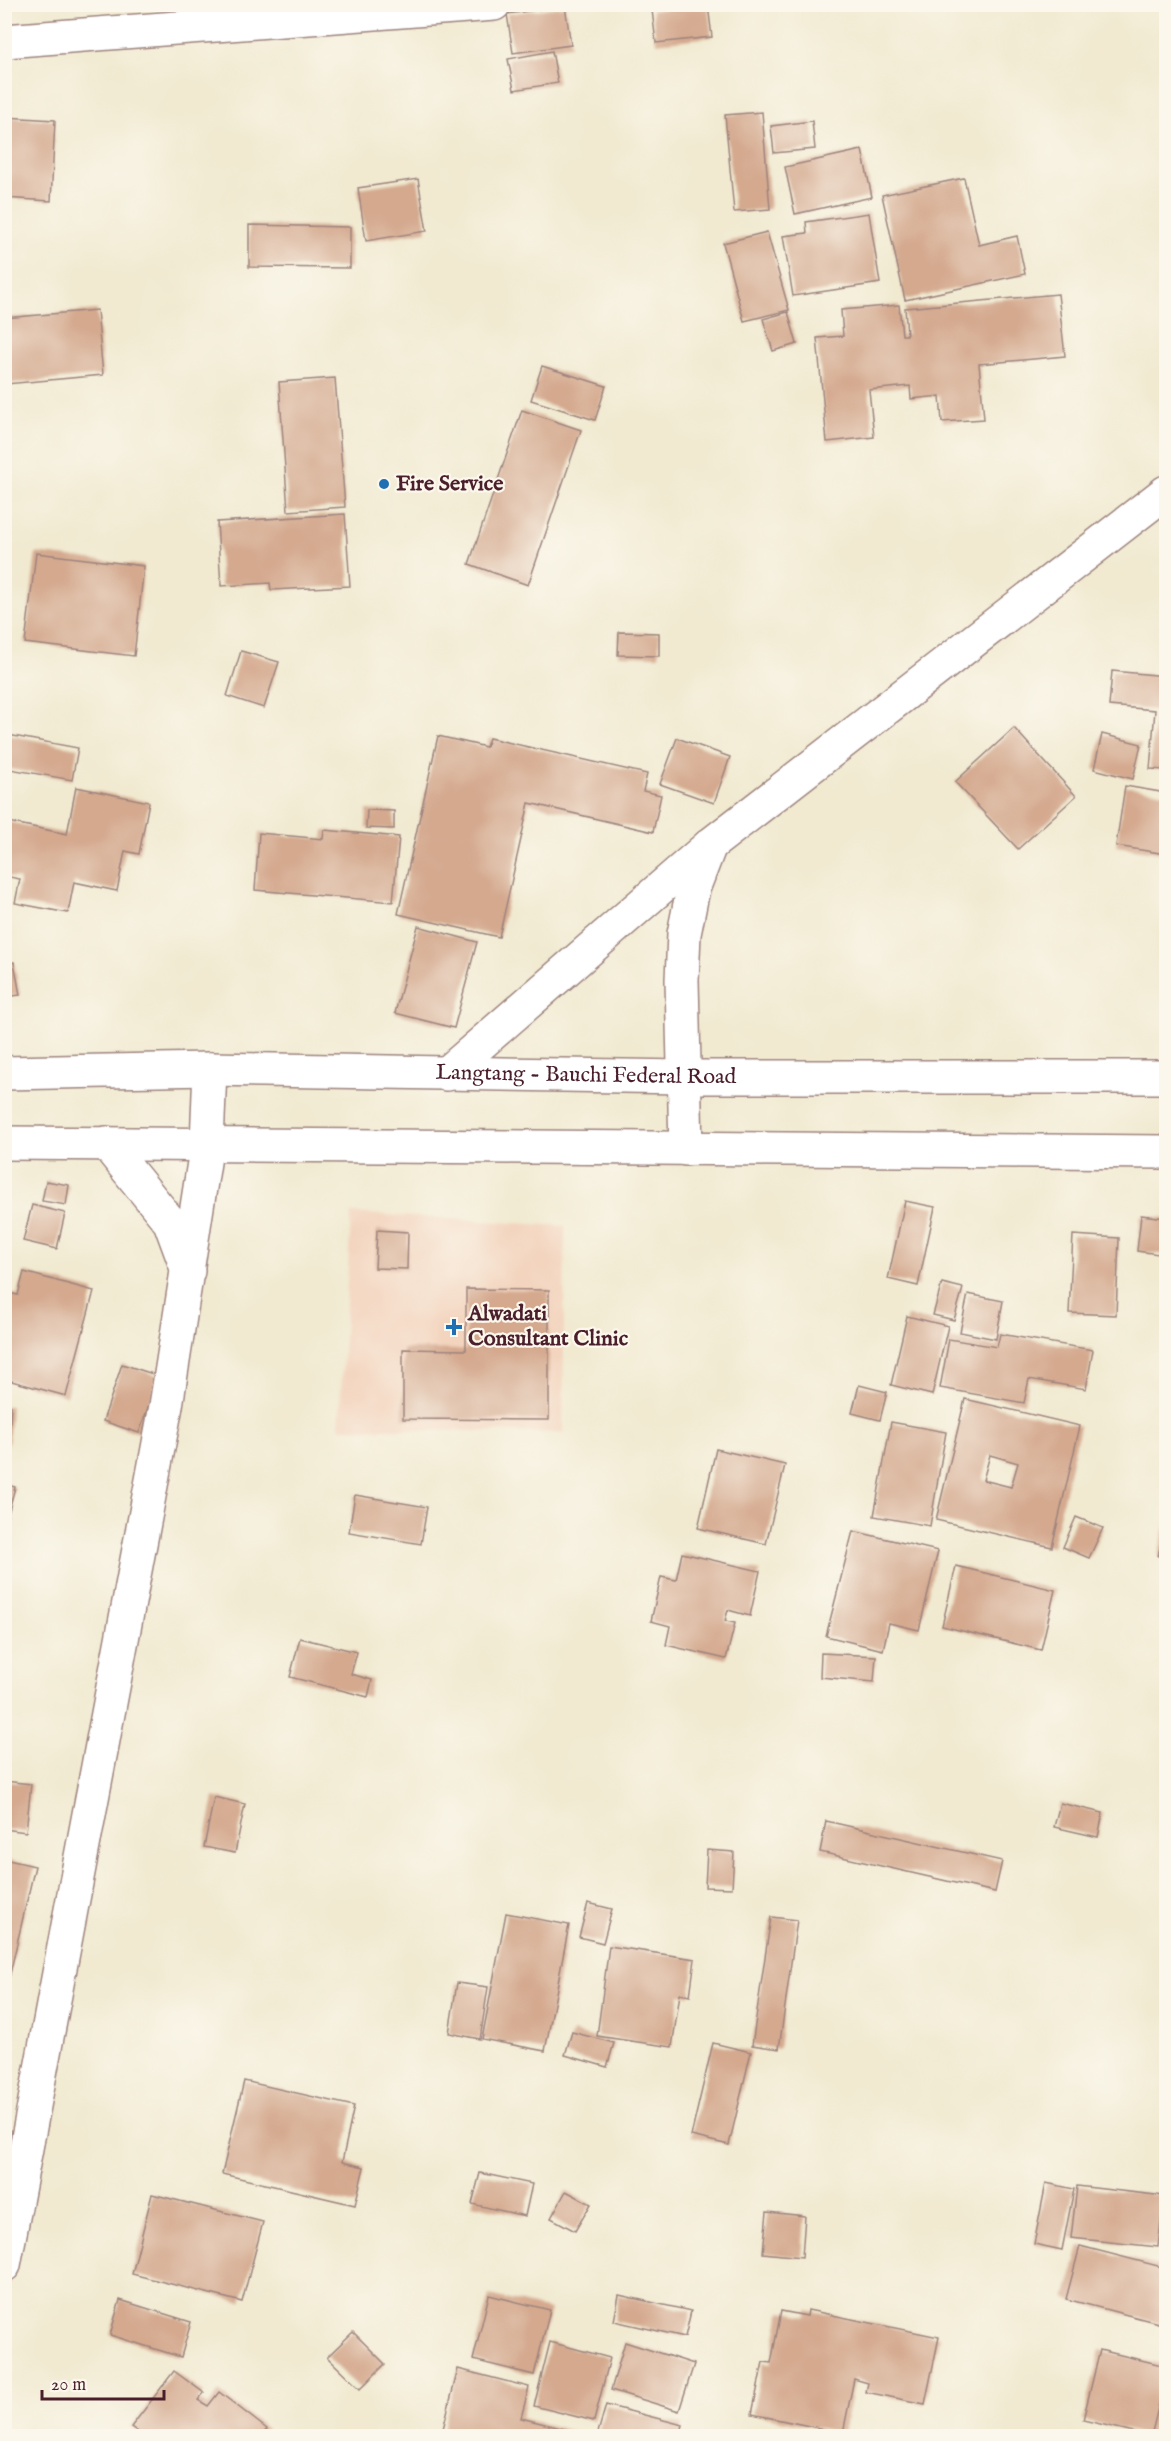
<svg xmlns="http://www.w3.org/2000/svg" width="1171" height="2441" font-family="'IM FELL English',serif">
	<style>
		.built { fill: #f3d4be }
		.building { fill: #d4a98e; fill-rule: evenodd }
		.lines { fill: none; stroke-linecap: round; stroke-linejoin: round }
		.street-casing { stroke: #9e847e; stroke-width: 36 }
		.secondary-casing { stroke: #9e847e; stroke-width: 36 }
		.primary-casing { stroke: #9e847e; stroke-width: 36 }
		.street { stroke: #fff; stroke-width: 33 }
		.secondary { stroke: #fff; stroke-width: 33 }
		.primary { stroke: #fff; stroke-width: 33 }
		.poi-dot { fill: #1f6fb2; stroke: #fbf7ec; stroke-width: 2 }
		.labels { text-anchor: middle; dominant-baseline: central; stroke-width: 4.5; stroke-linejoin: round; paint-order: stroke }
		.poi-label { font-size: 22px; font-weight: bold; fill: #4a1f2b; stroke: #fbf7ec; text-anchor: start }
		.street-label { font-size: 22px; fill: #4a1f2b; stroke: #fbf7ec }
	</style>
	<rect width="100%" height="100%" fill="#fbf7ec"/>
	<filter id="ink" filterUnits="userSpaceOnUse"><feTurbulence type="fractalNoise" baseFrequency=".0167" numOctaves="2"/><feDisplacementMap in="SourceGraphic" scale="12" xChannelSelector="R" yChannelSelector="G"/><feConvolveMatrix kernelMatrix="1 2 1 2 8 2 1 2 1" color-interpolation-filters="sRGB"/></filter>
	<filter id="wash" filterUnits="userSpaceOnUse"><feTurbulence type="fractalNoise" baseFrequency=".008" numOctaves="4" result="noise"/><feDisplacementMap in="SourceGraphic" scale="24" xChannelSelector="R" yChannelSelector="G"/><feGaussianBlur stdDeviation="1.35" result="paint"/><feColorMatrix in="noise" values="0 0 0 0 0 0 0 0 0 0 0 0 0 0 0 0 0 1.4 0 .05"/><feComposite in="paint" operator="in"/></filter>
	<g filter="url(#wash)">
		<rect width="100%" height="100%" fill="#f1ead1"/>
		<!-- built -->
		<path class="built" d="M351,1213L565,1226L563,1433L339,1428Z"/>
		<g id="blocks">
			<!-- building -->
			<g class="building">
				<path d="M708,5L712,37L656,43L652,10Z"/>
				<path d="M565,6L571,45L513,53L507,14Z"/>
				<path d="M552,51L558,83L514,90L508,59Z"/>
				<path d="M762,112L770,209L734,212L725,115Z"/>
				<path d="M5,117L55,120L51,201L4,198Z"/>
				<path d="M812,121L815,149L774,153L771,126Z"/>
				<path d="M862,150L872,197L795,214L785,167Z"/>
				<path d="M964,178L979,245L1017,236L1025,274L905,300L882,195Z"/>
				<path d="M418,179L427,231L366,241L358,188Z"/>
				<path d="M869,213L880,283L793,296L783,236L807,233L806,222Z"/>
				<path d="M249,225L350,227V268L249,267Z"/>
				<path d="M767,232L789,310L744,321L723,243Z"/>
				<path d="M1058,294L1065,356L979,364L984,419L942,422L940,396L911,399L910,386L869,390L874,437L827,442L817,338L843,336L841,310L899,305L902,335H907L905,308Z"/>
				<path d="M97,310L103,375L6,384L4,318Z"/>
				<path d="M788,312L797,344L773,351L763,319Z"/>
				<path d="M542,366L606,386L595,420L531,400Z"/>
				<path d="M335,378L345,507L288,511L279,382Z"/>
				<path d="M522,410L581,430L528,585L469,564Z"/>
				<path d="M345,514L350,586L271,590L270,583L221,586L217,522Z"/>
				<path d="M36,553L144,566L134,656L25,643Z"/>
				<path d="M619,632L659,633V656L618,655Z"/>
				<path d="M241,651L279,662L264,708L227,696Z"/>
				<path d="M1112,671L1166,676V770L1150,769L1155,710L1109,706Z"/>
				<path d="M1014,728L1076,796L1018,849L955,782Z"/>
				<path d="M1102,734L1141,744L1133,779L1094,769Z"/>
				<path d="M8,735L78,748L72,780L4,768Z"/>
				<path d="M438,736L486,747L489,738L647,774L643,791L661,795L653,832L529,803L499,937L398,914Z"/>
				<path d="M677,738L730,757L714,803L660,784Z"/>
				<path d="M1125,786L1166,793V854L1116,846Z"/>
				<path d="M76,787L149,802L139,854L125,851L117,891L74,882L68,913L15,903L20,879L4,876V839L8,822L67,834Z"/>
				<path d="M367,810L394,811V829L366,828Z"/>
				<path d="M324,830L399,837L393,902L255,890L259,833L323,839Z"/>
				<path d="M418,926L477,942L454,1028L395,1013Z"/>
				<path d="M14,962L20,995L4,997V963Z"/>
				<path d="M46,1181L69,1185L66,1205L42,1201Z"/>
				<path d="M905,1201L935,1207L918,1286L888,1279Z"/>
				<path d="M32,1205L65,1213L57,1249L23,1241Z"/>
				<path d="M1141,1215L1166,1218V1255L1137,1251Z"/>
				<path d="M377,1230L408,1232L407,1269L375,1268Z"/>
				<path d="M1073,1235L1119,1238L1116,1315L1069,1313Z"/>
				<path d="M24,1272L94,1291L66,1396L4,1379V1292L18,1295Z"/>
				<path d="M942,1283L963,1288L954,1320L933,1315Z"/>
				<path d="M466,1289L549,1290V1420L403,1419V1349L466,1350Z"/>
				<path d="M968,1294L1003,1301L996,1339L960,1332Z"/>
				<path d="M907,1316L948,1326L932,1395L891,1385Z"/>
				<path d="M1000,1334L1093,1350L1086,1389L1029,1379L1024,1403L940,1388L949,1339L997,1347Z"/>
				<path d="M122,1364L159,1376L139,1433L103,1421Z"/>
				<path d="M859,1385L887,1392L880,1420L852,1413Z"/>
				<path d="M965,1399L1080,1426L1052,1547L936,1520ZM990,1455L1018,1463L1011,1487L983,1480Z"/>
				<path d="M4,1406H11L8,1446L4,1445Z"/>
				<path d="M891,1422L946,1432L930,1526L874,1516Z"/>
				<path d="M716,1449L785,1465L766,1544L698,1528Z"/>
				<path d="M4,1484L15,1487L5,1526H4Z"/>
				<path d="M355,1495L427,1507L421,1544L349,1532Z"/>
				<path d="M1076,1517L1103,1528L1089,1558L1063,1547Z"/>
				<path d="M1166,1524V1558L1158,1556Z"/>
				<path d="M853,1531L938,1551L919,1630L889,1623L883,1650L826,1636Z"/>
				<path d="M682,1553L760,1571L750,1616L728,1610L725,1621L735,1623L726,1659L666,1645L670,1626L651,1621L661,1577L676,1580Z"/>
				<path d="M956,1566L1055,1590L1041,1650L942,1626Z"/>
				<path d="M300,1638L357,1652L351,1674L372,1680L368,1697L290,1677Z"/>
				<path d="M821,1653L876,1656L874,1682L820,1677Z"/>
				<path d="M4,1781L31,1784L26,1832L4,1829Z"/>
				<path d="M214,1797L245,1804L235,1853L204,1847Z"/>
				<path d="M1060,1803L1103,1813L1098,1837L1054,1827Z"/>
				<path d="M826,1821L1002,1861L995,1892L820,1852Z"/>
				<path d="M707,1850L734,1852L732,1888L705,1887Z"/>
				<path d="M4,1859L35,1866L9,1978L4,1977Z"/>
				<path d="M588,1903L612,1909L603,1943L579,1937Z"/>
				<path d="M506,1913L569,1925L545,2051L482,2039Z"/>
				<path d="M771,1917L797,1920L779,2049L752,2045Z"/>
				<path d="M609,1946L695,1959L690,1996L680,1994L672,2047L597,2036Z"/>
				<path d="M457,1983L488,1987L480,2039L449,2033Z"/>
				<path d="M572,2032L614,2043L607,2067L565,2055Z"/>
				<path d="M713,2043L751,2052L729,2145L691,2136Z"/>
				<path d="M244,2081L354,2106L342,2162L364,2167L355,2205L222,2174Z"/>
				<path d="M480,2173L532,2184L525,2216L472,2204Z"/>
				<path d="M1046,2183L1074,2189L1062,2250L1034,2244Z"/>
				<path d="M1077,2186L1164,2196L1158,2247L1071,2238Z"/>
				<path d="M566,2191L591,2204L575,2231L551,2218Z"/>
				<path d="M152,2194L263,2222L242,2302L132,2274Z"/>
				<path d="M767,2212L805,2216L802,2257L763,2253Z"/>
				<path d="M1080,2246L1166,2268V2325L1066,2299Z"/>
				<path d="M489,2295L550,2310L534,2375L473,2360Z"/>
				<path d="M619,2295L691,2311L685,2337L614,2321Z"/>
				<path d="M120,2300L191,2322L181,2357L110,2335Z"/>
				<path d="M808,2310L939,2337L925,2404L866,2392L868,2383L854,2379L843,2433L752,2414L763,2362L771,2363L781,2311L807,2316Z"/>
				<path d="M353,2332L385,2364L360,2389L327,2357Z"/>
				<path d="M550,2342L610,2358L594,2421L534,2406Z"/>
				<path d="M625,2342L694,2364L679,2411L611,2390Z"/>
				<path d="M1100,2350L1166,2366V2376L1151,2436L1083,2420Z"/>
				<path d="M458,2369L529,2387L521,2418L592,2436H456L442,2433Z"/>
				<path d="M174,2371L204,2393L198,2400L208,2406L219,2392L267,2429L261,2436H144L131,2427Z"/>
				<path d="M606,2405L683,2425L680,2436H597Z"/>
			</g>
		</g>
	</g>
	<g filter="url(#ink)">
		<use href="#blocks" fill-opacity="0" stroke="#9e847e" stroke-width="1.5"/>
		<g class="lines">
			<!-- street casing -->
			<g class="street-casing">
				<g id="street">
					<path d="M4,41L494,4"/>
					<path d="M4,2265L166,1406L207,1143L210,1069"/>
				</g>
			</g>
			<!-- secondary casing -->
			<g class="secondary-casing">
				<path id="secondary" d="M686,1149L682,980L684,934L693,889L710,845L1166,492"/>
			</g>
			<!-- primary casing -->
			<g class="primary-casing">
				<g id="primary">
					<path id="s1" d="M4,1073L210,1069L684,1077H1166"/>
					<path d="M446,1074L710,845"/>
					<path d="M4,1143L1166,1152"/>
					<path d="M106,1143L170,1222L188,1271"/>
				</g>
			</g>
			<!-- street -->
			<use href="#street" class="street"/>
			<!-- secondary -->
			<use href="#secondary" class="secondary"/>
			<!-- primary -->
			<use href="#primary" class="primary"/>
		</g>
	</g>
	<!-- markers -->
	<g class="poi-dot">
		<circle cx="384" cy="484" r="6"/>
		<path d="M451 1318h6v6h6v6h-6v6h-6v-6h-6v-6h6z"/>
	</g>
	<g class="labels">
		<!-- poi labels -->
		<g class="poi-label">
			<text x="396" y="484">Fire Service</text>
			<text x="468" y="1314">Alwadati<tspan x="468" dy="25">Consultant Clinic</tspan></text>
		</g>
		<!-- street labels -->
		<g class="street-label">
			<text stroke="none"><textPath href="#s1" startOffset="582">Langtang - Bauchi Federal Road</textPath></text>
		</g>
	</g>
	<!-- margin -->
	<rect width="1171" height="2441" fill="none" stroke="#fbf7ec" stroke-width="24"/>
	<!-- scale -->
	<path d="M42 2390v9h122v-9" fill="none" stroke="#4a1f2b" stroke-width="3"/>
	<text x="51" y="2390" font-size="18" fill="#4a1f2b" stroke="#fbf7ec" stroke-width="4.5" paint-order="stroke">20 m</text>
</svg>
